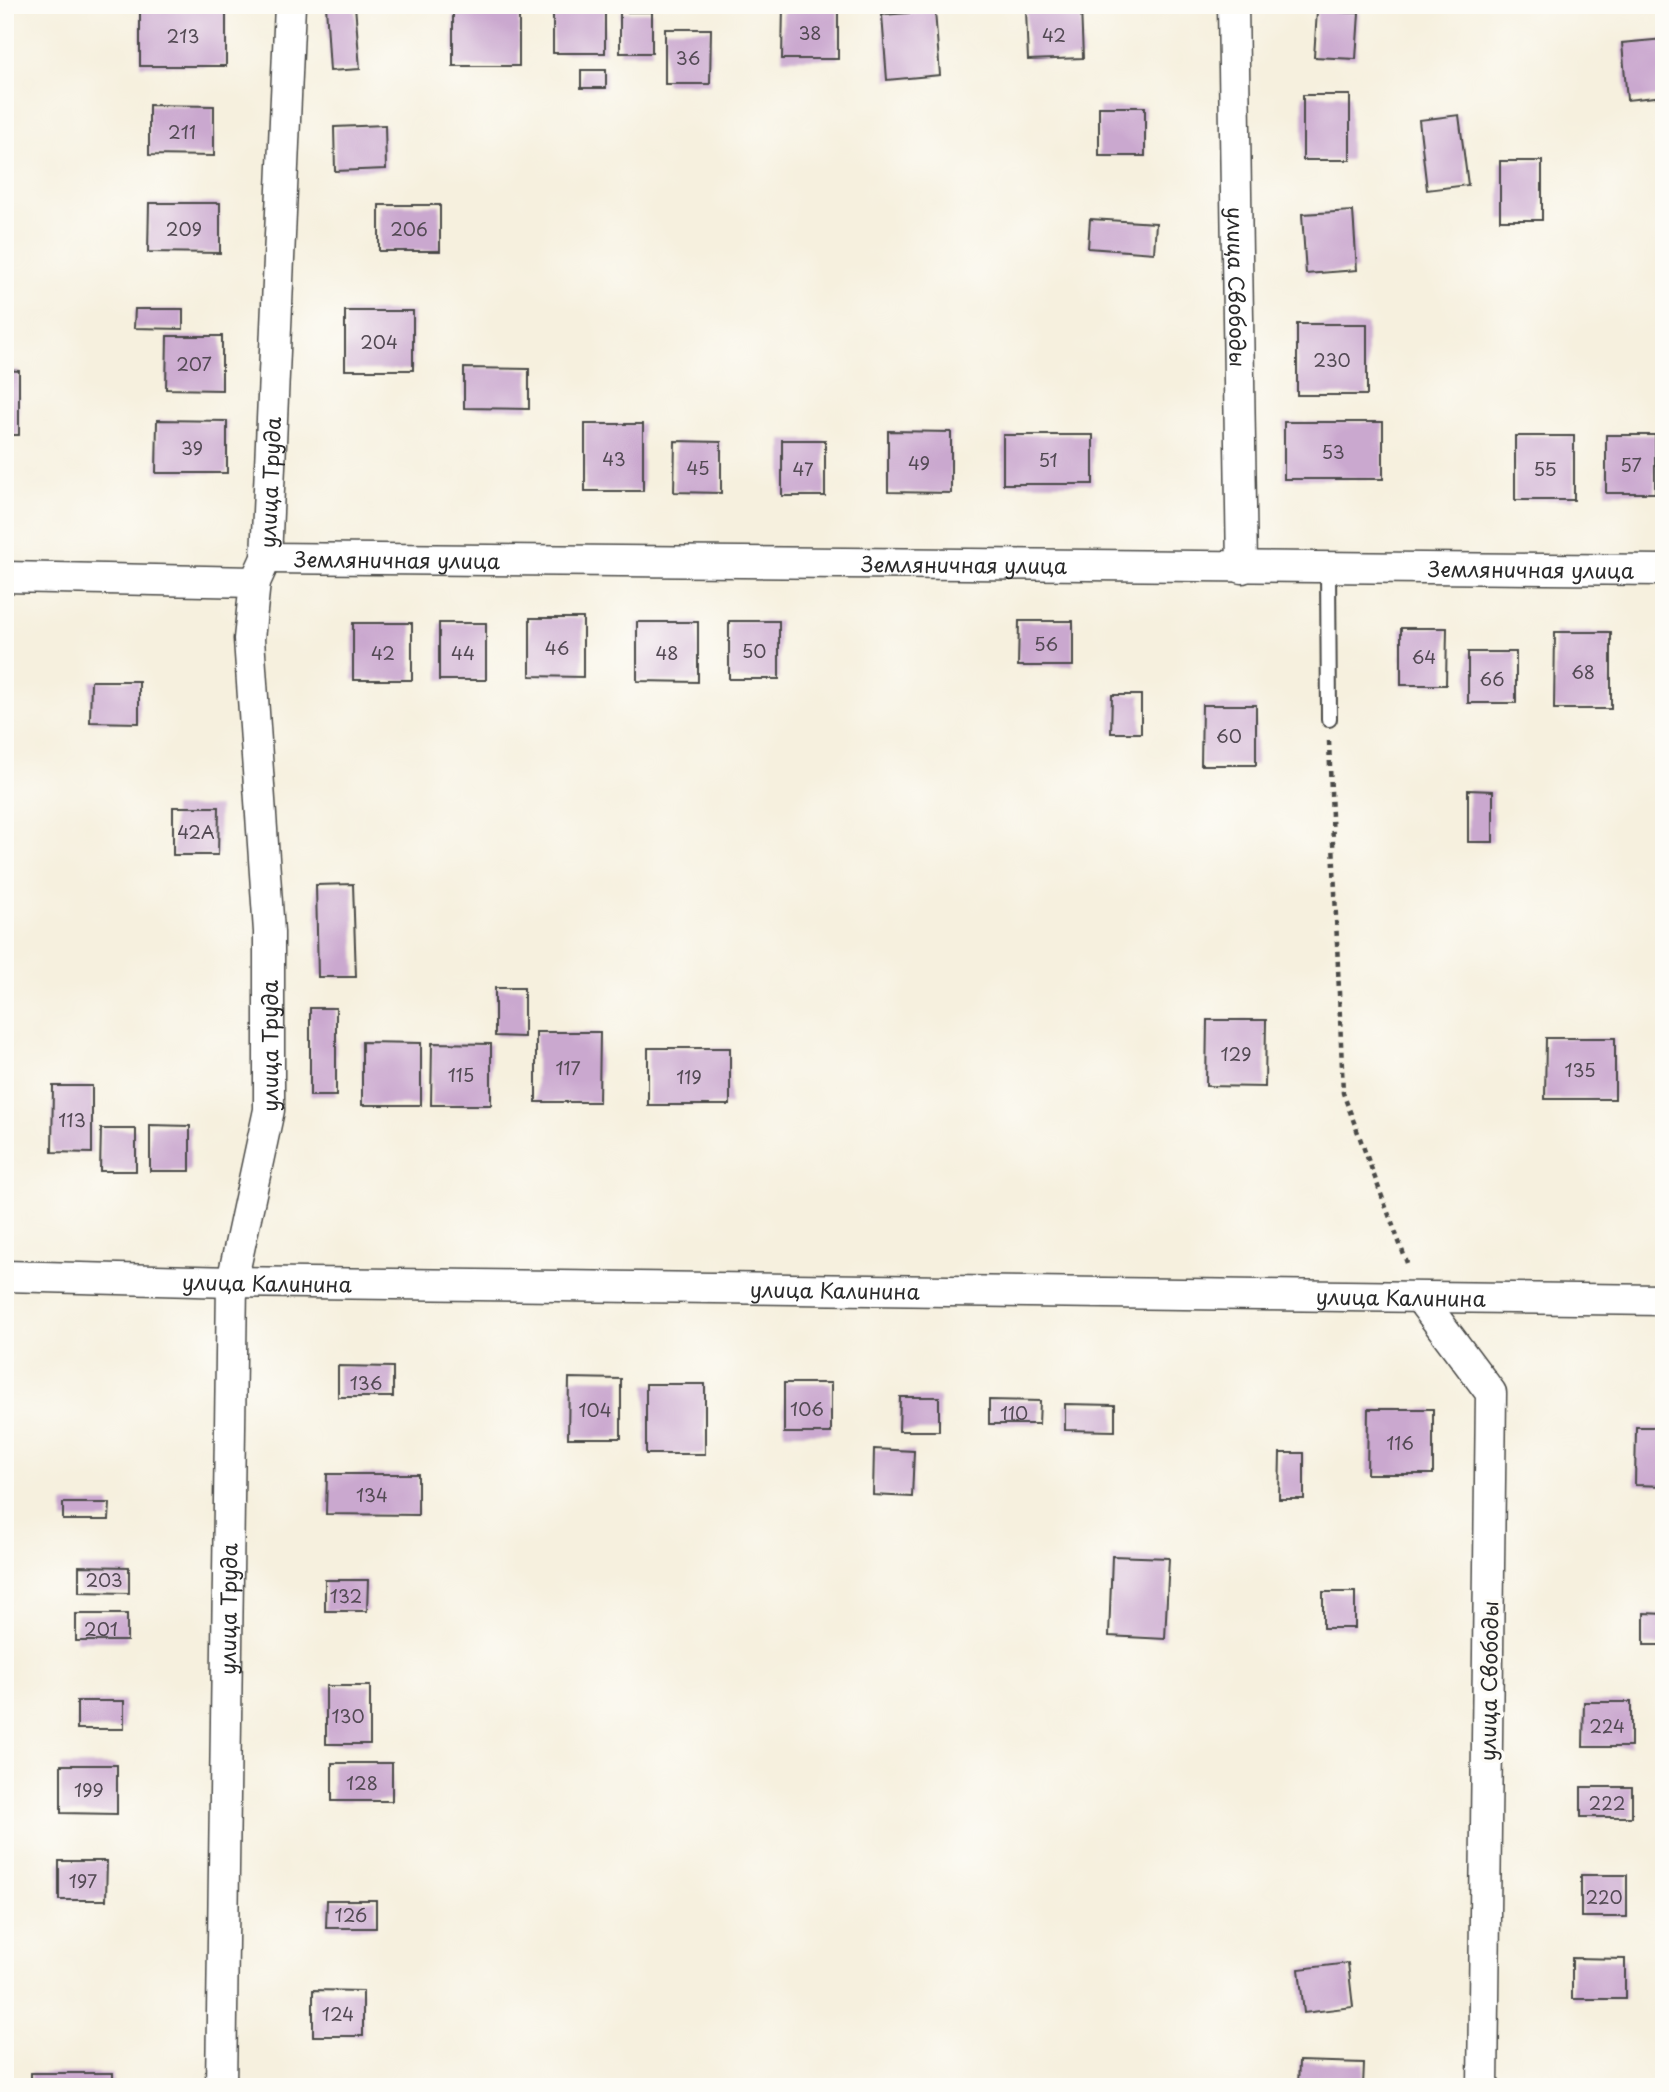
<svg xmlns="http://www.w3.org/2000/svg" width="1669" height="2092" font-family="'Playpen Sans',sans-serif">
	<style>
		.building { fill: #caa8cf }
		.lines { fill: none; stroke-linecap: round; stroke-linejoin: round }
		.service-casing { stroke: #494946; stroke-width: 18 }
		.minor-casing { stroke: #494946; stroke-width: 33 }
		.path { stroke: #494946; stroke-width: 4.5; stroke-dasharray: 5 5; stroke-linecap: butt }
		.service { stroke: #fff; stroke-width: 14 }
		.minor { stroke: #fff; stroke-width: 30 }
		.labels { text-anchor: middle; dominant-baseline: central; stroke-width: 7; stroke-linejoin: round; paint-order: stroke }
		.number-label { font-size: 18px; fill: #534a54 }
		.street-label { font-size: 21px; fill: #2b2b2b; stroke: #fdfcf7 }
	</style>
	<rect width="100%" height="100%" fill="#fdfcf7"/>
	<filter id="ink" filterUnits="userSpaceOnUse"><feTurbulence type="fractalNoise" baseFrequency=".0143" numOctaves="2"/><feDisplacementMap in="SourceGraphic" scale="14" xChannelSelector="R" yChannelSelector="G"/><feConvolveMatrix kernelMatrix="1 2 1 2 8 2 1 2 1" color-interpolation-filters="sRGB"/></filter>
	<filter id="wash" filterUnits="userSpaceOnUse"><feTurbulence type="fractalNoise" baseFrequency=".00686" numOctaves="4" result="noise"/><feDisplacementMap in="SourceGraphic" scale="28" xChannelSelector="R" yChannelSelector="G"/><feGaussianBlur stdDeviation="1.57" result="paint"/><feColorMatrix in="noise" values="0 0 0 0 0 0 0 0 0 0 0 0 0 0 0 0 0 1.4 0 .05"/><feComposite in="paint" operator="in"/></filter>
	<g filter="url(#wash)">
		<rect width="100%" height="100%" fill="#f6f0de"/>
		<g id="blocks">
			<!-- building -->
			<g class="building">
				<rect x="140" y="5" width="86" height="61"/>
				<path d="M326,5H355L360,69L330,71Z"/>
				<rect x="453" y="5" width="66" height="61"/>
				<rect x="553" y="5" width="52" height="48"/>
				<path d="M783,5H838V59H782Z"/>
				<path d="M1081,7L1083,58L1028,60L1026,10Z"/>
				<path d="M935,11L940,75L887,80L882,15Z"/>
				<path d="M1317,11L1359,13L1356,59L1314,57Z"/>
				<rect x="620" y="12" width="32" height="41"/>
				<path d="M665,29H711L710,84H665Z"/>
				<path d="M1664,39V96L1627,100L1622,43Z"/>
				<rect x="581" y="70" width="25" height="18"/>
				<rect x="1303" y="95" width="47" height="65"/>
				<path d="M149,105L214,106V156L149,155Z"/>
				<rect x="1099" y="107" width="46" height="49"/>
				<path d="M1459,115L1468,185L1427,190L1419,120Z"/>
				<path d="M385,125L386,169L335,171L334,127Z"/>
				<rect x="1500" y="161" width="42" height="59"/>
				<path d="M149,203H220V253L148,252Z"/>
				<rect x="379" y="205" width="61" height="46"/>
				<path d="M1353,211L1357,270L1306,274L1302,214Z"/>
				<path d="M1090,219L1156,223L1154,253L1088,248Z"/>
				<path d="M135,309H183V329L134,328Z"/>
				<rect x="345" y="311" width="68" height="59"/>
				<rect x="1297" y="324" width="70" height="71"/>
				<path d="M167,336H222V390L166,389Z"/>
				<path d="M464,368L529,369V409L464,408Z"/>
				<path d="M5,370L19,371V435H5Z"/>
				<path d="M157,420L227,421V473H156Z"/>
				<rect x="1284" y="422" width="99" height="57"/>
				<rect x="585" y="424" width="58" height="67"/>
				<path d="M888,431L951,432V493L888,492Z"/>
				<rect x="1003" y="435" width="90" height="49"/>
				<rect x="1606" y="435" width="49" height="58"/>
				<rect x="1515" y="436" width="59" height="64"/>
				<rect x="782" y="440" width="43" height="56"/>
				<path d="M675,441L721,442V493L674,492Z"/>
				<path d="M530,618H583V677L530,676Z"/>
				<rect x="729" y="621" width="50" height="58"/>
				<path d="M1019,621H1073V666H1018Z"/>
				<path d="M637,622H698V682L637,681Z"/>
				<rect x="353" y="623" width="59" height="57"/>
				<rect x="439" y="623" width="47" height="57"/>
				<path d="M1401,628H1447L1446,685H1401Z"/>
				<path d="M1555,632H1611V709H1554Z"/>
				<rect x="1468" y="652" width="48" height="51"/>
				<path d="M91,681H139V723L90,722Z"/>
				<path d="M1112,695H1141V733H1111Z"/>
				<path d="M1202,705H1256V765H1201Z"/>
				<path d="M1468,790L1493,791V842H1468Z"/>
				<path d="M173,807H219L218,855H173Z"/>
				<path d="M353,884L356,977H318L316,885Z"/>
				<path d="M495,988H524V1037L495,1036Z"/>
				<rect x="310" y="1008" width="26" height="88"/>
				<path d="M1207,1020H1266L1265,1087L1206,1086Z"/>
				<path d="M536,1032H600L599,1102H536Z"/>
				<path d="M1546,1038H1615V1099H1545Z"/>
				<path d="M362,1042L421,1043V1105H362Z"/>
				<path d="M432,1043L491,1044V1105H431Z"/>
				<rect x="648" y="1048" width="82" height="57"/>
				<path d="M53,1086H92V1153L52,1152Z"/>
				<path d="M150,1125L190,1126V1171H150Z"/>
				<path d="M101,1129H136V1171H100Z"/>
				<path d="M338,1366L393,1367V1397H338Z"/>
				<path d="M569,1378L621,1379V1438H568Z"/>
				<rect x="784" y="1383" width="47" height="50"/>
				<rect x="646" y="1384" width="59" height="70"/>
				<path d="M900,1397H939V1431H899Z"/>
				<path d="M989,1400L1040,1401L1039,1424H989Z"/>
				<path d="M1065,1404L1115,1405V1431L1065,1430Z"/>
				<path d="M1368,1409H1433V1474H1367Z"/>
				<path d="M1636,1427H1664V1486L1635,1485Z"/>
				<path d="M874,1449L914,1451L912,1497L873,1495Z"/>
				<path d="M1280,1453H1304V1499H1279Z"/>
				<path d="M327,1474H418V1515L326,1514Z"/>
				<path d="M63,1503H110L109,1520H63Z"/>
				<path d="M1112,1556L1169,1558L1165,1639L1109,1636Z"/>
				<path d="M79,1566L129,1567V1593L79,1592Z"/>
				<path d="M325,1580H368L367,1611H325Z"/>
				<rect x="1323" y="1592" width="32" height="36"/>
				<path d="M1644,1613L1664,1614V1645H1644Z"/>
				<rect x="76" y="1614" width="51" height="27"/>
				<rect x="326" y="1686" width="44" height="58"/>
				<rect x="77" y="1701" width="47" height="28"/>
				<path d="M1584,1702H1631V1747H1583Z"/>
				<rect x="332" y="1763" width="60" height="38"/>
				<path d="M61,1765H117V1814L61,1813Z"/>
				<rect x="1581" y="1787" width="51" height="30"/>
				<path d="M59,1861H107L106,1900H59Z"/>
				<rect x="1581" y="1875" width="46" height="42"/>
				<path d="M327,1900H376V1928H326Z"/>
				<path d="M1572,1958L1625,1959V1999H1572Z"/>
				<path d="M1348,1963L1353,2007L1304,2013L1299,1969Z"/>
				<path d="M313,1990L363,1991V2036H313Z"/>
				<path d="M1299,2061L1364,2063L1363,2087H1298Z"/>
				<rect x="31" y="2073" width="82" height="14"/>
			</g>
		</g>
	</g>
	<g filter="url(#ink)">
		<use href="#blocks" fill-opacity="0" stroke="#494946" stroke-width="2"/>
		<g class="lines">
			<!-- service casing -->
			<g class="service-casing">
				<path id="service" d="M1328,568L1329,719"/>
			</g>
			<!-- minor casing -->
			<g class="minor-casing">
				<g id="minor">
					<path id="s1" d="M1233,5L1242,568"/>
					<path id="s2" d="M266,558L1664,570"/>
					<path d="M5,577L255,582"/>
					<path id="s3" d="M5,1276L232,1282L1664,1300"/>
					<path d="M1420,1298L1491,1393L1483,2087"/>
					<path id="s4" d="M221,2087L232,1282L269,1110V932L249,639L255,582L266,558L290,5"/>
				</g>
			</g>
			<!-- path -->
			<path class="path" d="M1329,741L1343,1093L1407,1263"/>
			<!-- service -->
			<use href="#service" class="service"/>
			<!-- minor -->
			<use href="#minor" class="minor"/>
		</g>
	</g>
	<g class="labels">
		<!-- number labels -->
		<g class="number-label">
			<text x="810" y="32">38</text>
			<text x="1054" y="34">42</text>
			<text x="183" y="35">213</text>
			<text x="688" y="57">36</text>
			<text x="182" y="131">211</text>
			<text x="184" y="228">209</text>
			<text x="409" y="228">206</text>
			<text x="379" y="341">204</text>
			<text x="1332" y="359">230</text>
			<text x="194" y="363">207</text>
			<text x="192" y="447">39</text>
			<text x="1333" y="451">53</text>
			<text x="614" y="458">43</text>
			<text x="1048" y="459">51</text>
			<text x="919" y="462">49</text>
			<text x="1631" y="464">57</text>
			<text x="698" y="467">45</text>
			<text x="803" y="468">47</text>
			<text x="1545" y="468">55</text>
			<text x="1046" y="643">56</text>
			<text x="557" y="647">46</text>
			<text x="754" y="650">50</text>
			<text x="383" y="652">42</text>
			<text x="463" y="652">44</text>
			<text x="667" y="652">48</text>
			<text x="1424" y="656">64</text>
			<text x="1583" y="671">68</text>
			<text x="1492" y="678">66</text>
			<text x="1229" y="735">60</text>
			<text x="196" y="831">42А</text>
			<text x="1236" y="1053">129</text>
			<text x="568" y="1067">117</text>
			<text x="1580" y="1069">135</text>
			<text x="461" y="1074">115</text>
			<text x="689" y="1076">119</text>
			<text x="72" y="1119">113</text>
			<text x="366" y="1382">136</text>
			<text x="807" y="1408">106</text>
			<text x="595" y="1409">104</text>
			<text x="1014" y="1412">110</text>
			<text x="1400" y="1442">116</text>
			<text x="372" y="1494">134</text>
			<text x="104" y="1579">203</text>
			<text x="346" y="1595">132</text>
			<text x="101" y="1628">201</text>
			<text x="348" y="1715">130</text>
			<text x="1607" y="1725">224</text>
			<text x="362" y="1782">128</text>
			<text x="89" y="1789">199</text>
			<text x="1607" y="1802">222</text>
			<text x="83" y="1880">197</text>
			<text x="1604" y="1896">220</text>
			<text x="351" y="1914">126</text>
			<text x="338" y="2013">124</text>
		</g>
		<!-- street labels -->
		<g class="street-label">
			<text stroke="none"><textPath href="#s1" startOffset="282">улица Свободы</textPath></text>
			<text stroke="none"><textPath href="#s4" startOffset="1612">улица Труда</textPath></text>
			<text stroke="none"><textPath href="#s2" startOffset="131">Земляничная улица</textPath></text>
			<text stroke="none"><textPath href="#s2" startOffset="698">Земляничная улица</textPath></text>
			<text stroke="none"><textPath href="#s2" startOffset="1265">Земляничная улица</textPath></text>
			<text stroke="none"><textPath href="#s4" startOffset="1045">улица Труда</textPath></text>
			<text stroke="none"><textPath href="#s3" startOffset="262">улица Калинина</textPath></text>
			<text stroke="none"><textPath href="#s3" startOffset="830">улица Калинина</textPath></text>
			<text stroke="none"><textPath href="#s3" startOffset="1396">улица Калинина</textPath></text>
			<text stroke="none"><textPath href="#s4" startOffset="478">улица Труда</textPath></text>
			<text transform="translate(1488 1681) rotate(-89)">улица Свободы</text>
		</g>
	</g>
	<!-- margin -->
	<rect width="1669" height="2092" fill="none" stroke="#fdfcf7" stroke-width="28"/>
</svg>
